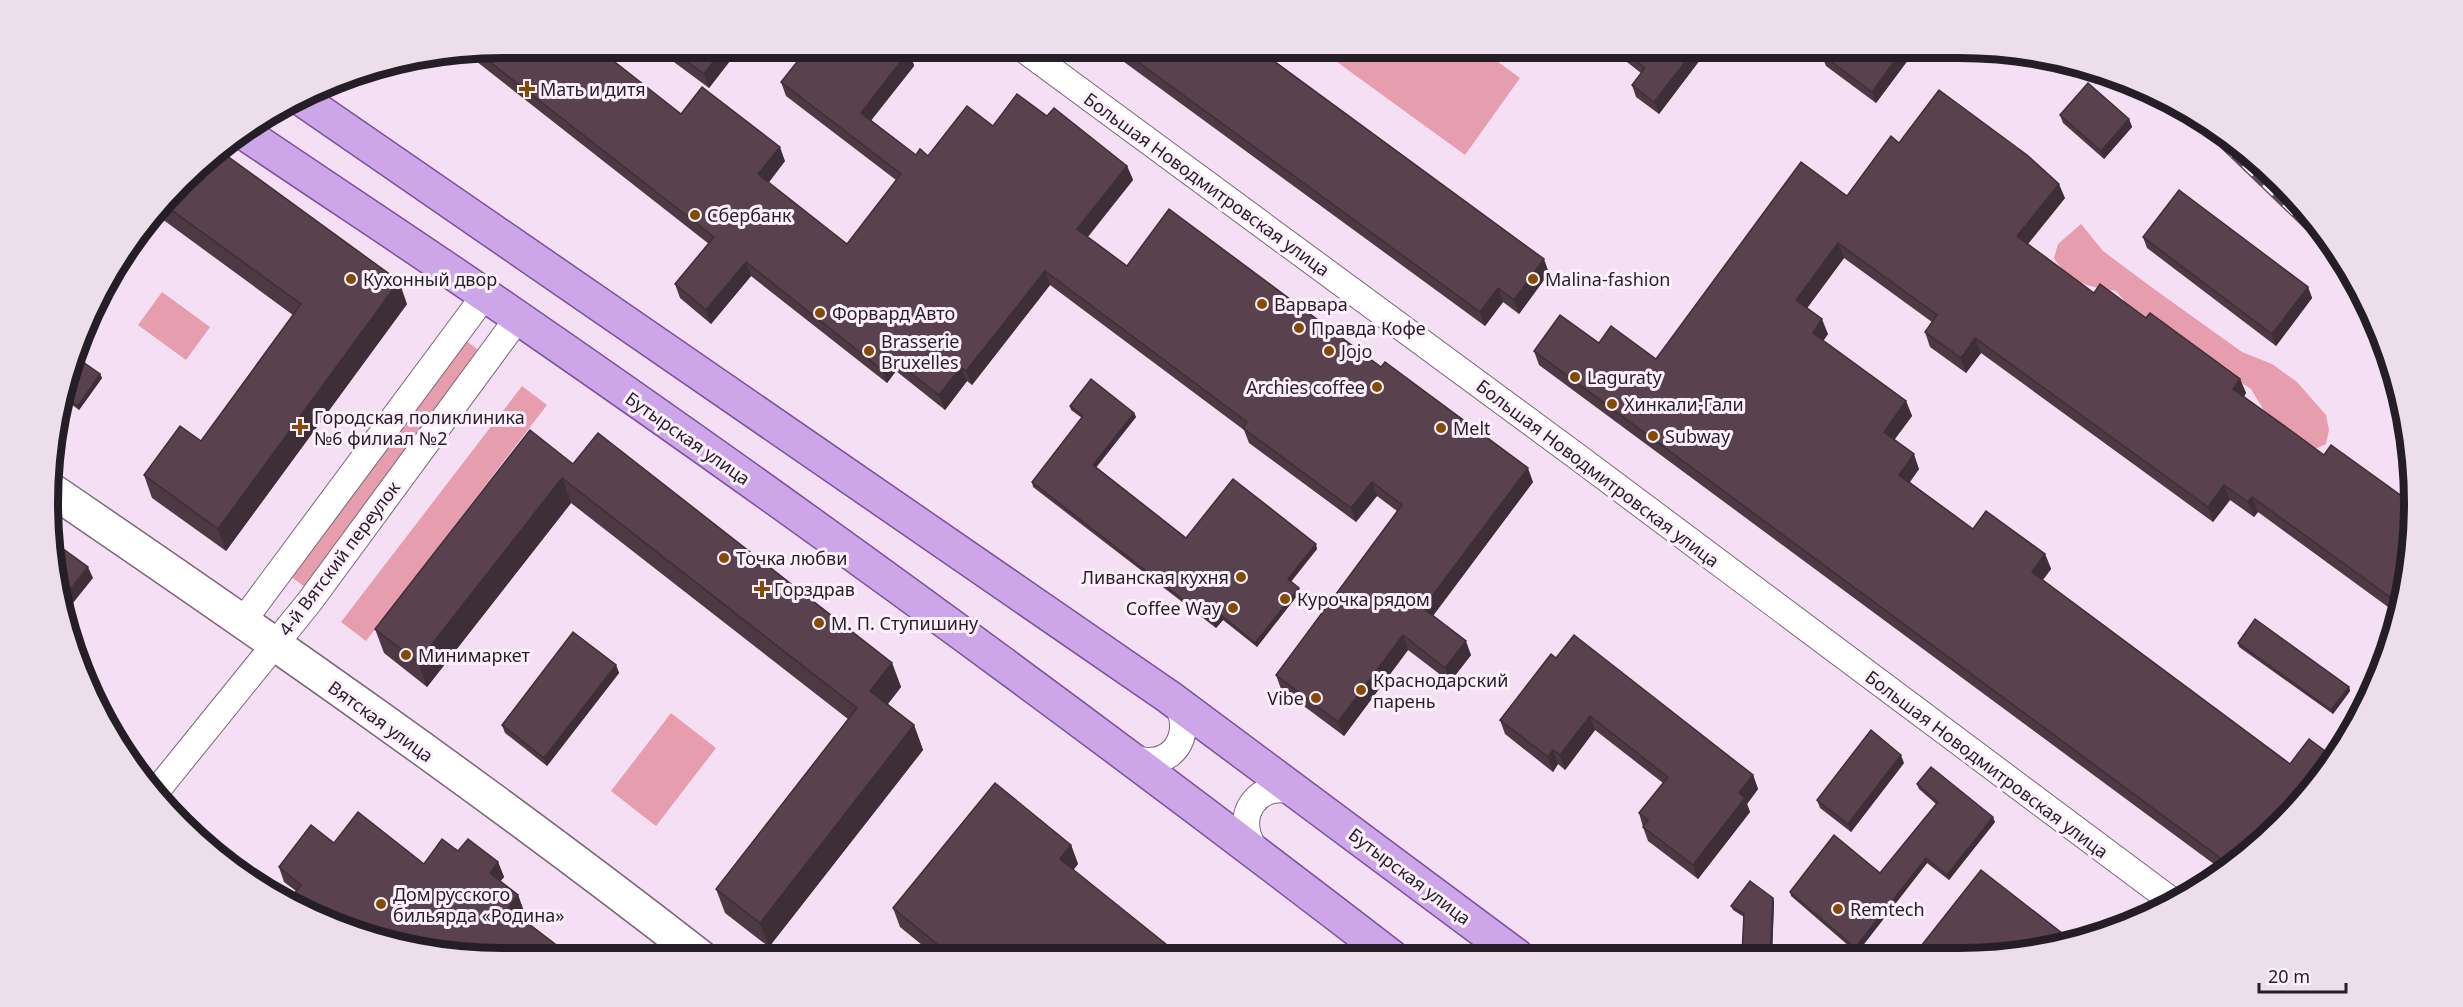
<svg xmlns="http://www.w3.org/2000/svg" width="2463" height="1007" font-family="'Noto Sans',sans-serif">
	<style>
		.green { fill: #e69dad }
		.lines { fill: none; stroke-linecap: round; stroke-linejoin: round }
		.street-casing { stroke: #7a6678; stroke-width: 28 }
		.secondary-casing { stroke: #7a6678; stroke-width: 36 }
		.primary-casing { stroke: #7d4f9c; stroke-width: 36 }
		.street { stroke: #fff; stroke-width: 26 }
		.secondary { stroke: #fff; stroke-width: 33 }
		.primary { stroke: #cda5e9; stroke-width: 33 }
		.rail-casing { stroke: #574c57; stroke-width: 7 }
		.rail { stroke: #fdf0fc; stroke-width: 4.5; stroke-dasharray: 14; stroke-linecap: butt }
		.wall { fill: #4d3943 }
		.shaded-wall { fill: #3e2e37 }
		.building { fill: #59424e; stroke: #3e2e37; stroke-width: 1.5 }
		.poi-dot { fill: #854a03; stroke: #fdf0fc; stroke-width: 2 }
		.labels { text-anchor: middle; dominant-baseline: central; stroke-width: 6; stroke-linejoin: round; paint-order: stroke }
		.poi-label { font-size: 18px; fill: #261e26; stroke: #fdf0fc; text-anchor: start }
		.street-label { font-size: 18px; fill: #261e26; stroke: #fdf0fc }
		.rim { fill: none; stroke: #261e26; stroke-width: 8 }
	</style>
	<rect width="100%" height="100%" fill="#f5dff4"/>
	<!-- green -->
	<g class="green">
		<path d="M1347,48H1479L1520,78L1465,155L1337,62Z"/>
		<path d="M2081,224L2103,251L2154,289L2242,352L2272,364L2297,382L2326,415L2329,430L2326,444L2313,450L2266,414L2251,389L2178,342L2144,324L2116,291C2089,287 2069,283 2054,258L2058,244Z"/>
		<path d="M162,292L210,327L186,360L138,325Z"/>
		<path d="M460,336L482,353L309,590L286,573Z"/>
		<path d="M522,386L547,405L366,641L341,622Z"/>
		<path d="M671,713L716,748L656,826L611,791Z"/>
	</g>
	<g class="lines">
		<!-- street casing -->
		<g class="street-casing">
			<g id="street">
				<path d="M1022,48L1575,455L2172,901"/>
				<path d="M243,621L485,295"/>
				<path d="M1125,754C1133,758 1140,761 1148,761C1182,761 1194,721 1172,699"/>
				<path d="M154,794L310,601L518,318"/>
				<path d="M1259,854C1227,819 1260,773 1301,795"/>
			</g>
		</g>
		<!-- secondary casing -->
		<g class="secondary-casing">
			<path id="secondary" d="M53,491C273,641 492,794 702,958"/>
		</g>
		<!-- primary casing -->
		<g class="primary-casing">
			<g id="primary">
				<path d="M300,98L1169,697L1517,956"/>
				<path d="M243,132C324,187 405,240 485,295C794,507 1096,729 1392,957"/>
			</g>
		</g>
		<!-- street -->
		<use href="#street" class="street"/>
		<!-- secondary -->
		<use href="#secondary" class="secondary"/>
		<!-- primary -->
		<use href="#primary" class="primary"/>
		<!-- rail casing -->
		<g class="rail-casing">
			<path id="rail" d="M2183,107L2342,260"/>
		</g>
		<!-- rail -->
		<use href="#rail" class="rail"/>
	</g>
	<!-- wall -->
	<g class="wall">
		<path d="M504,48L681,114L785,161L768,182L847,244L896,180L786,96L781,82L912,58L914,66L871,120L916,155L928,156L993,126L1047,116L1127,166L1133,180L1088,237L1127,266L1533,482L1433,616L1471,655L1450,682L1408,650L1344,736L1281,689L1276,675L1397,511L1377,496L1356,522L1249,443L1244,430L1050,285L972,385L967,381L945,410L896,371L887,383L751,276L711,324L680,298L675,284L709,244L467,54Z"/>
		<path d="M655,48H740L709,88Z"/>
		<path d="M1105,48H1256L1549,273L1519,314L1503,302L1485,326Z"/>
		<path d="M1609,48H1709L1659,114L1636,97L1632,85L1641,73Z"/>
		<path d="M1917,48L1876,103L1826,66L1821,54Z"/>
		<path d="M2060,115L2129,119L2132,127L2104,159L2063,123Z"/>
		<path d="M1899,143L2065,198L2028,244L2094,293L2146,318L2240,379L2246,393L2244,396L2411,563L2399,615L2258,512L2254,517L2230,500L2213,522L1981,353L1966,373L1930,347L1925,332L1932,322L1844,258L1807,308L1828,334L1823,341L1906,401L1912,416L1894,440L1919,469L1910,482L1973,529L2045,554L2051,569L2043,580L2260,846L2222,870L1539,365L1534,351L1599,343L1656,359L1847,196Z"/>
		<path d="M203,161L407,304L226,551L152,498L144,475L201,441L293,315L158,216Z"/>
		<path d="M2143,237L2308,287L2312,298L2276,346L2147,248Z"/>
		<path d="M72,357L100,374L102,378L79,410L63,398Z"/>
		<path d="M1070,406L1134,413L1136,417L1096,467L1186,538L1317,549L1291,582L1300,592L1257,647L1223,620L1216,628L1033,487L1032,482L1082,418L1071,410Z"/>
		<path d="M573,464L892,663L901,687L888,704L914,725L923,750L769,947L725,913L716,889L848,719L571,503L427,687L384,653L375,629Z"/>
		<path d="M2238,643L2349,687L2350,691L2333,714L2239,647Z"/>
		<path d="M1556,658L1753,775L1758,789L1747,804L1750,812L1698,879L1648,841L1643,827L1639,813L1663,783L1595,730L1565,770L1558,764L1553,772L1505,734L1500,720Z"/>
		<path d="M616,665L619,673L547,766L505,733L502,725Z"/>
		<path d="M1904,763L1851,832L1820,808L1817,800Z"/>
		<path d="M1917,784L1995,822L1949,880L1927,863L1857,953L1791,896L1790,892L1880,873L1936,804L1919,789Z"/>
		<path d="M334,843L424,864L458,851L498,862L504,877L500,881L518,895L523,909L518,916L568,954L570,959H504L296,891L284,882L279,867Z"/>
		<path d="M1071,845L1078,864L1073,870L1182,957L938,958L900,927L893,908Z"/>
		<path d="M1773,898L1774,902L1772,956H1724L1742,955L1744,917L1733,910L1731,906Z"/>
	</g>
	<!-- shaded-wall -->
	<g class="shaded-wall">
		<path d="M724,48H740L709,88L704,74Z"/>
		<path d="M908,48L914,66L866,127L861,113Z"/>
		<path d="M1696,48H1709L1659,114L1654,102Z"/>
		<path d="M1904,48H1917L1876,103L1872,92Z"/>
		<path d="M2129,119L2132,127L2104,159L2101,151Z"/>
		<path d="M780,147L785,161L764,189L758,174Z"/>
		<path d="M1127,166L1133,180L1082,243L1077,229Z"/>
		<path d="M2059,184L2065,198L2022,251L2017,236Z"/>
		<path d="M1838,243L1844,258L1802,315L1796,300Z"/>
		<path d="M1544,259L1549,273L1519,314L1514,300Z"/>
		<path d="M746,262L751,276L711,324L706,310Z"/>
		<path d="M1045,271L1050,285L972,385L966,371Z"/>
		<path d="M399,281L407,304L226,551L218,529Z"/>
		<path d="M2308,287L2312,298L2276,346L2272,334Z"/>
		<path d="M1498,288L1503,302L1485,326L1480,312Z"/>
		<path d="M1822,319L1828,334L1818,348L1813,333Z"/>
		<path d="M1975,338L1981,353L1966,373L1961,358Z"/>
		<path d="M890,357L896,371L887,383L881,369Z"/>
		<path d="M961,367L967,381L945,410L939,395Z"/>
		<path d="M100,374L102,378L79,410L78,406Z"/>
		<path d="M2240,379L2246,393L2239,404L2233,389Z"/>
		<path d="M1906,401L1912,416L1889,447L1884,432Z"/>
		<path d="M1134,413L1136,417L1095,469L1093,465Z"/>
		<path d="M1914,454L1919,469L1904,489L1899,475Z"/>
		<path d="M1528,468L1533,482L1428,622L1423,608Z"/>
		<path d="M562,478L571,503L427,687L418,662Z"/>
		<path d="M1372,482L1377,496L1356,522L1351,508Z"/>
		<path d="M2224,485L2230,500L2213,522L2208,507Z"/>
		<path d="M2252,497L2258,512L2254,517L2248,502Z"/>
		<path d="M1316,544L1317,549L1289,583L1288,579Z"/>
		<path d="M2045,554L2051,569L2037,587L2032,572Z"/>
		<path d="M88,567L93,578L65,613L60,602Z"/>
		<path d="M1299,588L1300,592L1257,647L1255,643Z"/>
		<path d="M1221,615L1223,620L1216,628L1214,624Z"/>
		<path d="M1403,635L1408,650L1344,736L1338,722Z"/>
		<path d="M1466,641L1471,655L1450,682L1445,668Z"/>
		<path d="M892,663L901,687L879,715L870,691Z"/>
		<path d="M616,665L619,673L547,766L544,758Z"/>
		<path d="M2349,687L2350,691L2333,714L2331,710Z"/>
		<path d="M1590,716L1595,730L1565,770L1560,755Z"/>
		<path d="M914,725L923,750L769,947L760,923Z"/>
		<path d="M1553,750L1558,764L1553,772L1548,757Z"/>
		<path d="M1901,755L1904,763L1851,832L1848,824Z"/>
		<path d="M1753,775L1758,789L1747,804L1750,812L1698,879L1693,865L1739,793Z"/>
		<path d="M1993,817L1995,822L1949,880L1947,875Z"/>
		<path d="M1071,845L1078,864L1067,878L1060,859Z"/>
		<path d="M1926,858L1927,863L1857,953L1855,948Z"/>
		<path d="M498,862L504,877L495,888L490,873Z"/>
		<path d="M518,895L523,909L513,922L508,908Z"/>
		<path d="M1773,898L1774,902L1772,956H1770Z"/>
		<path d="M1063,947L1067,958H1053Z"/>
	</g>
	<!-- building -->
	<g class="building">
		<path d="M504,48H597L681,114L702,87L780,147L758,174L847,244L901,174L781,82L808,48H908V52L861,113L916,155L920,149L928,156L967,106L993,126L1017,94L1047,116L1054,108L1127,166L1077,229L1127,266L1169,209L1381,367L1385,362L1528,468L1423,608L1466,641L1445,668L1403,635L1338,722L1276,675L1402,505L1372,482L1351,508L1243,428L1247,422L1045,271L966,371L961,367L939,395L890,357L881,369L746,262L706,310L675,284L714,237L477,52Z"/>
		<path d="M669,48H724L704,74Z"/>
		<path d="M1119,48H1256L1544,259L1514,300L1498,288L1480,312Z"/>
		<path d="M1620,48H1696L1654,102L1632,85L1645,68Z"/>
		<path d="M1826,48H1904L1872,92L1821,54Z"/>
		<path d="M2088,83L2129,119L2101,151L2060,115Z"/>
		<path d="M1939,90L2027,155L2059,184L2017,236L2094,293L2100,284L2146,318L2150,313L2240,379L2233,389L2297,435L2324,455L2331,445L2413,504L2411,563L2401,605L2252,497L2248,502L2224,485L2208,507L1975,338L1961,358L1925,332L1937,315L1838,243L1796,300L1822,319L1813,333L1906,401L1884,432L1914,454L1899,475L1973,529L1986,511L2045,554L2032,572L2290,764L2309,739L2336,759L2260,846L2230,865L1534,351L1560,315L1599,343L1611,326L1656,359L1801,162L1847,196L1891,136L1899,143Z"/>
		<path d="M219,150L399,281L218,529L144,475L180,426L201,441L301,304L166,206L203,161Z"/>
		<path d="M2179,190L2308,287L2272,334L2143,237Z"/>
		<path d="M73,355L100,374L78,406L63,395Z"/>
		<path d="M1091,379L1134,413L1093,465L1186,538L1233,479L1316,544L1288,579L1299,588L1255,643L1221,615L1214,624L1032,482L1083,416L1070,406Z"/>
		<path d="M530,430L573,464L598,433L892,663L870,691L914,725L760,923L716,889L857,708L562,478L418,662L375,629Z"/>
		<path d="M55,543L88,567L60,602L57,592Z"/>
		<path d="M2255,619L2349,687L2331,710L2238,643Z"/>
		<path d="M573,632L616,665L544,758L502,725Z"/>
		<path d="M1574,635L1753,775L1739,793L1745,798L1693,865L1643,827L1648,820L1639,813L1668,777L1590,716L1560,755L1553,750L1548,757L1500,720L1551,654L1556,658Z"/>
		<path d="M1871,730L1901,755L1848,824L1817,800Z"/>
		<path d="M1931,767L1993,817L1947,875L1926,858L1855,948L1790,892L1834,835L1880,873L1938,802L1917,784Z"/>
		<path d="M995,783L1071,845L1060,859L1182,957L1076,958L1063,947L1053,958H954L893,908Z"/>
		<path d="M358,812L424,864L442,839L458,851L468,839L498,862L490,873L518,895L508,908L568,954L564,959H504L357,935L290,899L301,885L279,867L311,825L334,843Z"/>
		<path d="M1981,870L2072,941L2019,955H1914Z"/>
		<path d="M1750,881L1773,898L1770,956H1724L1725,954L1742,955L1744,914L1731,906Z"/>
	</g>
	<!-- markers -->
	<g class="poi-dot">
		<path d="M524 80h6v6h6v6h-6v6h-6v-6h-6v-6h6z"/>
		<circle cx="695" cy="215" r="6"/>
		<circle cx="351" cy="279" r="6"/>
		<circle cx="1533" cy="279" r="6"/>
		<circle cx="1262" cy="304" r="6"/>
		<circle cx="820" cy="313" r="6"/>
		<circle cx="1299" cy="328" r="6"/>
		<circle cx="869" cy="351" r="6"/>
		<circle cx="1329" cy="351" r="6"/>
		<circle cx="1575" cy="377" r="6"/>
		<circle cx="1377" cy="387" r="6"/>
		<circle cx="1612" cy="404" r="6"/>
		<path d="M297 418h6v6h6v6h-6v6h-6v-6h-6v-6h6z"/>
		<circle cx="1441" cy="428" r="6"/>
		<circle cx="1653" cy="436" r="6"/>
		<circle cx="724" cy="558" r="6"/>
		<circle cx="1241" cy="577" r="6"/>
		<path d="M759 580h6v6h6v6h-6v6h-6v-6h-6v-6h6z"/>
		<circle cx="1285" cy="599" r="6"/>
		<circle cx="1233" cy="608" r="6"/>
		<circle cx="819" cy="623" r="6"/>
		<circle cx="406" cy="655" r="6"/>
		<circle cx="1361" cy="690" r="6"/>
		<circle cx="1316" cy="698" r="6"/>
		<circle cx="381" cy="904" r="6"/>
		<circle cx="1838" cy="909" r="6"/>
	</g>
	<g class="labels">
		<!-- poi labels -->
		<g class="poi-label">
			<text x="540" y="89">Мать и дитя</text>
			<text x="707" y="215">Сбербанк</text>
			<text x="363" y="279">Кухонный двор</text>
			<text x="1545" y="279">Malina-fashion</text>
			<text x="1274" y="304">Варвара</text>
			<text x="832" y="313">Форвард Авто</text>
			<text x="1311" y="328">Правда Кофе</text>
			<text x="881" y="341">Brasserie<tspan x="881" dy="21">Bruxelles</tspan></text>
			<text x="1341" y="351">Jojo</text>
			<text x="1587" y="377">Laguraty</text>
			<text x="1365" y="387" text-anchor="end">Archies coffee</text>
			<text x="1624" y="404">Хинкали-Гали</text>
			<text x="314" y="417">Городская поликлиника<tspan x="314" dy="21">№6 филиал №2</tspan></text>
			<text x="1453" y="428">Melt</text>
			<text x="1665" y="436">Subway</text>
			<text x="736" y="558">Точка любви</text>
			<text x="1229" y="577" text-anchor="end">Ливанская кухня</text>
			<text x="774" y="589">Горздрав</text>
			<text x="1297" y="599">Курочка рядом</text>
			<text x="1221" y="608" text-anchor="end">Coffee Way</text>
			<text x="831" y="623">М. П. Ступишину</text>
			<text x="418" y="655">Минимаркет</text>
			<text x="1373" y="680">Краснодарский<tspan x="1373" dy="21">парень</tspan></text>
			<text x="1304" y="698" text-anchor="end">Vibe</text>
			<text x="393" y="894">Дом русского<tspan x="393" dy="21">бильярда «Родина»</tspan></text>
			<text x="1850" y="909">Remtech</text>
		</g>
		<!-- street labels -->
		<g class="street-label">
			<text transform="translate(1207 184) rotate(36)">Большая Новодмитровская улица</text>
			<text transform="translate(688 438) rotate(35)">Бутырская улица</text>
			<text transform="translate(1598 473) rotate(37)">Большая Новодмитровская улица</text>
			<text transform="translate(339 558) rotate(-53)">4-й Вятский переулок</text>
			<text transform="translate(381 721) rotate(36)">Вятская улица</text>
			<text transform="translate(1987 764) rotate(37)">Большая Новодмитровская улица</text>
			<text transform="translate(1410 876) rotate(37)">Бутырская улица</text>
		</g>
	</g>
	<!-- crop -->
	<path d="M0 0H2463V1007H0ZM503 58H1959A445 445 0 0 1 2404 503V503A445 445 0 0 1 1959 948H503A445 445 0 0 1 58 503V503A445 445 0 0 1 503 58Z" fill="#ecdfeb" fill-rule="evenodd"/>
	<path class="rim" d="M503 58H1959A445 445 0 0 1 2404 503V503A445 445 0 0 1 1959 948H503A445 445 0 0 1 58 503V503A445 445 0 0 1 503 58Z"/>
	<!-- scale -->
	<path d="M2259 983v9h87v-9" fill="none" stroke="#261e26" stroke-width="3"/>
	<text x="2268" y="983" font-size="18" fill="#261e26" stroke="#fdf0fc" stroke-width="4.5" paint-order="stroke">20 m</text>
</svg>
